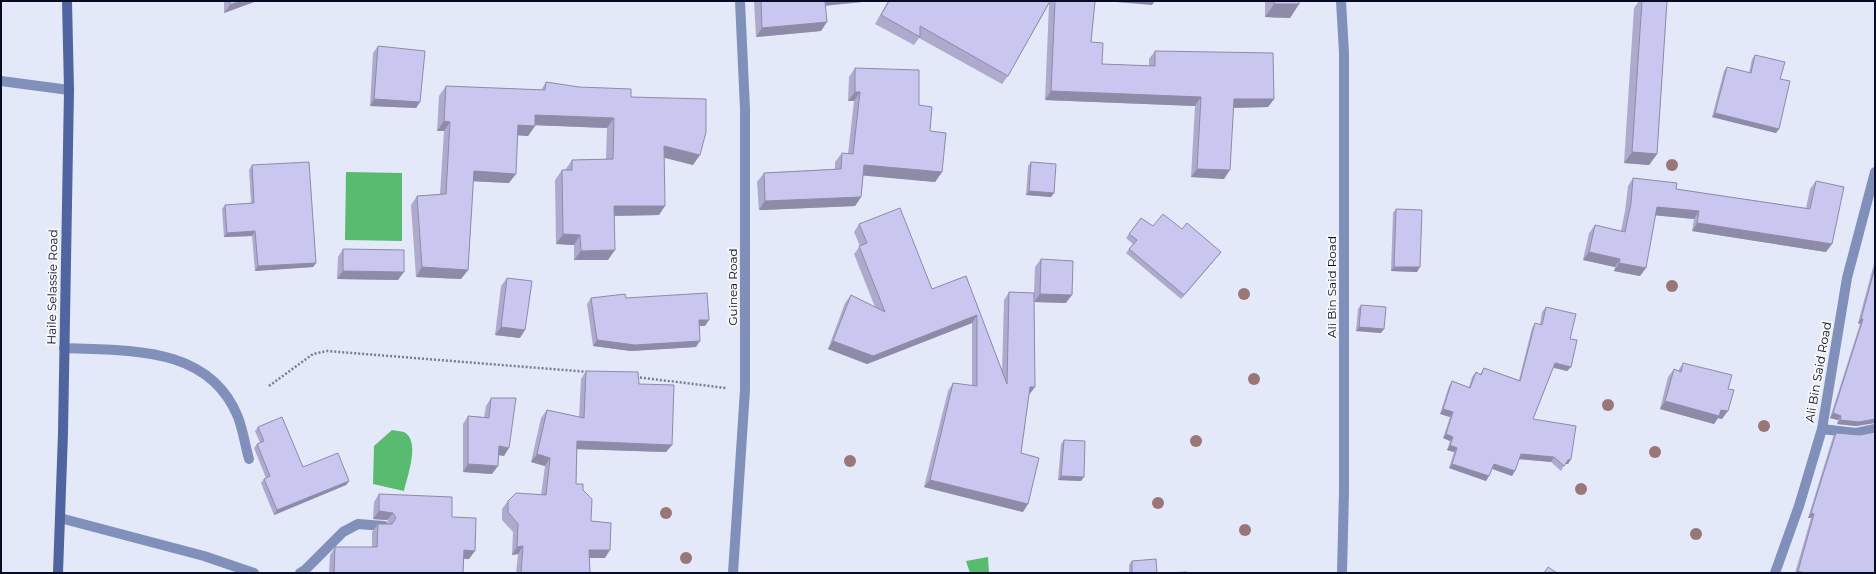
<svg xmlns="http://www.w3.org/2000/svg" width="1876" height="574" font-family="Montserrat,sans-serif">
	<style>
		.water { fill: #58bb6f }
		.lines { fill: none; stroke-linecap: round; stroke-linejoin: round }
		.path { stroke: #787e93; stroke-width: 2.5; stroke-dasharray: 2 2; stroke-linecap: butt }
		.lane { stroke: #8190ba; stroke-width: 10 }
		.street { stroke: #8190ba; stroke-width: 10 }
		.secondary { stroke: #5064a0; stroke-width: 10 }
		.tree { fill: #9a7679 }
		.wall { fill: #adaace }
		.shaded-wall { fill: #8d8ba7 }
		.building { fill: #c9c6ef; stroke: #8d8ba7 }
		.labels { text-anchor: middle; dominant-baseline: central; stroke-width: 4; stroke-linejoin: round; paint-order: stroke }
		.street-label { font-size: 12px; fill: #060c26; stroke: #f7f7f7 }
	</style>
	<rect width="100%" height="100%" fill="#e3e9f9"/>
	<!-- water -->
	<g class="water">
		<path d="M346,172L402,173V241L345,240Z"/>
		<path d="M392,430C395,431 401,431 404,432C421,441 407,477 404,491L373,484L374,446Z"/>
		<path d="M988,557L989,573H970L966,561Z"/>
	</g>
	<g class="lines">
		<!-- path -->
		<g class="path">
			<path d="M636,377L726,388"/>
			<path d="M269,386L313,354L327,351L589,372"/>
		</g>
		<!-- lane -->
		<g class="lane">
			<path d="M1,81L69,90"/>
			<path d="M64,348C129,351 209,345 238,417C243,430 245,445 249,459"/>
			<path d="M60,518L204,556L254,573"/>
			<path d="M300,573L305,570L343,532L358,524L384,526"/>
		</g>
		<!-- street -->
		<g class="street">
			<path d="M1341,1L1344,53V492L1342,573"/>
			<path d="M1822,429L1856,433L1875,429"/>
			<path d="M733,573L745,390V109L740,1"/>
			<path d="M1775,573L1799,506L1822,429L1847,278L1875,172"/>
		</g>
		<!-- secondary -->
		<path class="secondary" d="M58,573L63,433L69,90L67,1"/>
	</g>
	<!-- trees -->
	<g class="tree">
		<circle cx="1672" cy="165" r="6"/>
		<circle cx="1672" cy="286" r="6"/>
		<circle cx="1244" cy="294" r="6"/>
		<circle cx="1254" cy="379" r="6"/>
		<circle cx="1608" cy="405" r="6"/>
		<circle cx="1764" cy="426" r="6"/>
		<circle cx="1196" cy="441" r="6"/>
		<circle cx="1655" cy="452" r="6"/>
		<circle cx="850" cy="461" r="6"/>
		<circle cx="1581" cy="489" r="6"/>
		<circle cx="1158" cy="503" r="6"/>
		<circle cx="666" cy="513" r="6"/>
		<circle cx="1245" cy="530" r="6"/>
		<circle cx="1696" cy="534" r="6"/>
		<circle cx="686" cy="558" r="6"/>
	</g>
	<!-- wall -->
	<g class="wall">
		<path d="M224,1H285L284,2H254L224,13Z"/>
		<path d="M754,1H872L825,6L821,31L756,37Z"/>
		<path d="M888,1H1095L1091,42L1102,64L1149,66V59L1155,51L1274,99L1268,107L1233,108L1224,179L1191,177L1195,106L1045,100L1049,4L1008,76L1002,84L919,38L914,45L875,24Z"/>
		<path d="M1265,1H1299V4L1290,18L1265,17Z"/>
		<path d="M1639,1H1667L1657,154L1649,165L1624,163L1634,8Z"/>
		<path d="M378,46L420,102L416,108L370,106L373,53Z"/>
		<path d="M1755,55L1780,79L1779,129L1776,133L1712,117L1724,71L1727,67L1749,73L1752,59Z"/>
		<path d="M855,68L919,105L930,131L942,172L935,182L863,175L861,197L855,206L759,210L757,182L764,173L835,169V162L842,153L848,154L854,101H848L849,77Z"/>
		<path d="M546,82L631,97L693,165L664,157L659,215L614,216L608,260H574V245L556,244L555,180L562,170H565L572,160L606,159L607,128L535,125L528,136L518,135L509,183L473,181L468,270L461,279L416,277L411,205L417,196L440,194L444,131H437L439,96L446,86L541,90Z"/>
		<path d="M1031,162L1054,193L1051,197L1026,195L1028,166Z"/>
		<path d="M252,165L316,263L313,267L255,271L252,236L224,237L222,209L225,205L251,203L249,170Z"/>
		<path d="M1633,178L1676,189L1806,208L1810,189L1816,181L1826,252L1692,231L1694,219L1655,215L1640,276L1614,271L1615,267L1583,260L1589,233L1595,225L1621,231L1625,211L1628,186Z"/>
		<path d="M1396,209L1417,272L1391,271L1393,213Z"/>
		<path d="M1141,218L1153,226L1182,229L1221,252L1181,299L1126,253L1133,244L1126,238Z"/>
		<path d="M859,224L932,289L966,276L1002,371L1004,300L1009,292L1034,293L1035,267L1041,259L1066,303L1034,302L1029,395L1021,453L1023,512L924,487L948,391L953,383L972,386V323L867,364L828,349L845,303L851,295L875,307L854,254L860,246L854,232Z"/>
		<path d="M343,249L398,280L337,279L338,257Z"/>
		<path d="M1875,260V423L1856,426L1837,424L1838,420L1830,418L1860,324L1858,323Z"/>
		<path d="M507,278L520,338L495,335L501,286Z"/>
		<path d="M591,298H626L705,326H700L696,347L631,351L593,346L587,304Z"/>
		<path d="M1361,305L1384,329L1381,333L1356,331L1358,309Z"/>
		<path d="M1546,307L1570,339L1571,367L1567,371L1553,368L1533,419L1571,459L1568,464H1565L1561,471L1551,462L1519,459L1512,476L1492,469L1486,481L1449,468L1454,452L1447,450L1450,441L1443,438L1450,417L1440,414L1449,386L1452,381L1469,387L1472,377L1476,372L1480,374L1484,368L1519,380L1532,328L1535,323L1540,324L1542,312Z"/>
		<path d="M1683,363L1728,389L1722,419L1718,418L1714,424L1660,409L1668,377L1674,369L1678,371Z"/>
		<path d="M586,371L639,384L672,445L666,452L577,449L576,484L583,490L591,521L605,558H590V573H516L518,554L512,555L513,532L502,520V509L508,501L541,495L545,466L531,462L541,418L547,410L579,417L581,379Z"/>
		<path d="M491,398L504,456L498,455L492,474L463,472V424L468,416L484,417L486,406Z"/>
		<path d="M258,427L303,467L349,481L346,485L274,515L261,483L264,479L266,478L254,448L257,444L260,443L255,431Z"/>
		<path d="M1836,433L1860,435L1875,573H1795L1811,518H1808L1833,437Z"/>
		<path d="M1064,440L1081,481L1058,480L1061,444Z"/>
		<path d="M379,494L452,517L469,559H464L463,573H329L330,555L335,547H372V532L378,524H389L387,520L373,519L374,502Z"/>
		<path d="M1132,561L1157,573H1129V565Z"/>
	</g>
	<!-- shaded-wall -->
	<g class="shaded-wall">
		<path d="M241,1H285L284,2H254L224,13L230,5Z"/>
		<path d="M822,1H872L819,6Z"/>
		<path d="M1104,1H1155L1152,5Z"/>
		<path d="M1274,4H1299L1290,18L1265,17Z"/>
		<path d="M827,22L821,31L756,37L762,28Z"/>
		<path d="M1051,91L1201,97L1195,106L1045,100Z"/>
		<path d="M855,92H860L854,101H848Z"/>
		<path d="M374,99L420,102L416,108L370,106Z"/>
		<path d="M1234,99H1274L1268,107L1227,108Z"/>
		<path d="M1715,113L1779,129L1776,133L1712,117Z"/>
		<path d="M535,115L614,118L607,128L529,125Z"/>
		<path d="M444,121L450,122L444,131H437Z"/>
		<path d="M518,125L535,126L528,136L512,135Z"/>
		<path d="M664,146L700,155L693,165L657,156Z"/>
		<path d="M1632,152L1657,154L1649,165L1624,163Z"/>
		<path d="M864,165L942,172L935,182L857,175Z"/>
		<path d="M1197,169L1230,170L1224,179L1191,177Z"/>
		<path d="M474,171L516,174L509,183L467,181Z"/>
		<path d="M1029,191L1054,193L1051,197L1026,195Z"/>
		<path d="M861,197L855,206L759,210L765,201Z"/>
		<path d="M614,206H665L659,215L607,216Z"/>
		<path d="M1657,207L1699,211L1694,219L1651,215Z"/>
		<path d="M1697,223L1832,244L1826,252L1692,231Z"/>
		<path d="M255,231L252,236L224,237L227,233Z"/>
		<path d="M563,234L580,235L574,245L556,244Z"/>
		<path d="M615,250L608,260H574L581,251Z"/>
		<path d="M1221,252L1218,256L1181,299L1184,295Z"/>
		<path d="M1589,252L1620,259L1615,267L1583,260Z"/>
		<path d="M316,263L313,267L255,271L258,266Z"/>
		<path d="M1619,263L1646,268L1640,276L1614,271Z"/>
		<path d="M422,267L468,270L461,279L416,277Z"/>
		<path d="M1394,267H1420L1417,272L1391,271Z"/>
		<path d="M343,271L404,272L398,280L337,279Z"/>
		<path d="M1040,294L1072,295L1066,303L1034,302Z"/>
		<path d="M977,315L972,323L867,364L828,349L833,341Z"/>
		<path d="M1861,319H1863L1860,324L1858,323Z"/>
		<path d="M699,320H709L705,326H695Z"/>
		<path d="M501,327L525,330L520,338L495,335Z"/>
		<path d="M1359,327L1384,329L1381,333L1356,331Z"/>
		<path d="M597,340L700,341L696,347L631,351L593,346Z"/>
		<path d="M1555,363L1571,367L1567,371L1552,367Z"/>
		<path d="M1030,387H1035L1029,395Z"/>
		<path d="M1665,401L1721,410L1728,411L1722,419L1718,418L1714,424L1660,409Z"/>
		<path d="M1443,409L1453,412L1450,417L1440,414Z"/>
		<path d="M1833,413L1841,416L1838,420L1830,418Z"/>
		<path d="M1875,419V423L1856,426L1837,424L1840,420Z"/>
		<path d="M1446,434L1453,437L1450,441L1443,438Z"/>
		<path d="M577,441L672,445L666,452L572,449Z"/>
		<path d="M1450,445L1457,448L1454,452L1447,450Z"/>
		<path d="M499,446L509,448L504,456L494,454Z"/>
		<path d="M537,454L550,458L545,466L531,462Z"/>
		<path d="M1521,454L1554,457L1551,462L1518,459Z"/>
		<path d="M1571,459L1568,464H1565L1568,460Z"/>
		<path d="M468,464L498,466L492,474L463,472Z"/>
		<path d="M1452,464L1489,476L1486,481L1449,468Z"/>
		<path d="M1494,464L1515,471L1512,476L1490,468Z"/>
		<path d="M1061,476L1084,477L1081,481L1058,480Z"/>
		<path d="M930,480L1028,504L1023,512L924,487Z"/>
		<path d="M349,481L346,485L274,515L277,510Z"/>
		<path d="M379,511L393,513L387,520L373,519Z"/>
		<path d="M1811,513L1814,514L1811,518H1808Z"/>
		<path d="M523,546L518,554L512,555L517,547Z"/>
		<path d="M464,550L475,551L469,559L459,558Z"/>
		<path d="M589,550H610L605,558H584Z"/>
		<path d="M1798,571L1804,573H1796Z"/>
	</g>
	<!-- building -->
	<g class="building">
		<path d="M230,1H241L230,5Z"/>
		<path d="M761,1H825L827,22L762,28Z"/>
		<path d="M889,1H1050L1008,76L920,26V37L881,15Z"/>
		<path d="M1055,1H1095L1091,42L1103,43L1102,64L1155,66V51L1273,53L1274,99H1234L1230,170L1197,169L1201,97L1051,91Z"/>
		<rect x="1274" y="1" width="25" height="3"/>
		<path d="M1642,1H1667L1657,154L1632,152Z"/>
		<path d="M378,46L425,51L420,102L374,99Z"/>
		<path d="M1755,55L1785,62L1780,79L1790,81L1779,129L1715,113L1727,67L1751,73Z"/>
		<path d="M855,68L919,70V105L932,107L930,131L946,133L942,172L864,165L861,197L765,201L764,173L841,169L842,153L853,154L860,92H855Z"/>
		<path d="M546,82L579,87L631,89V97L706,99V132L700,155L664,146L665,206H614L615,250L581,251L580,235L563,234L562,170H572V160L613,159L614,118L535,115V126L518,125L516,174L474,171L468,270L422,267L417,196L446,194L450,122L444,121L446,86L545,90Z"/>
		<path d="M309,162L316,263L258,266L255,231L227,233L225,205L254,203L252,165Z"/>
		<path d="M1031,162L1056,164L1054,193L1029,191Z"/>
		<path d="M1633,178L1677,183L1676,189L1810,209L1816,181L1844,187L1832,244L1697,223L1699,211L1657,207L1646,268L1619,263L1620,259L1589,252L1595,225L1625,232L1631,203Z"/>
		<path d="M900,208L932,289L966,276L1007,384L1009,292L1034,293L1035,387H1030L1021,453L1039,458L1028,504L930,480L953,383L977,386V315L873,356L833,341L851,295L885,312L859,246L867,243L859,224Z"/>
		<path d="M1396,209L1422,210L1420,267H1394Z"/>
		<path d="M1163,214L1182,229L1187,223L1221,252L1184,295L1129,249L1137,240L1129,234L1141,218L1153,226Z"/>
		<path d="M343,249L404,250V272L343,271Z"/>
		<path d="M1041,259L1073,261L1072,295L1040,294Z"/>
		<path d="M1875,267V419L1859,422L1840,420L1841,416L1833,413L1863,319H1861Z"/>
		<path d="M507,278L532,281L525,330L501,327Z"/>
		<path d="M707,293L709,320H699L700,341L635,345L597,340L591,298L625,294L626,298Z"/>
		<path d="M1361,305L1386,307L1384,329L1359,327Z"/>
		<path d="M1546,307L1576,314L1570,339L1577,340L1571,367L1555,363L1533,419L1576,426L1571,459L1568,460L1564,466L1554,457L1521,454L1515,471L1494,464L1489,476L1452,464L1457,448L1450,445L1453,437L1446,434L1453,412L1443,409L1452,381L1470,388L1476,372L1481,375L1484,368L1520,381L1535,323L1542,325Z"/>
		<path d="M1683,363L1732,375L1728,389L1734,390L1728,411L1721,410L1719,416L1665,401L1674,369L1681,372Z"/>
		<path d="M586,371L638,372L639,384L674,385L672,445L577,441L576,484H583V490L592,499L591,521L611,523L610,550H589L590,573H521L523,546L517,547L518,524L508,512V501L516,493L546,495L550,458L537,454L547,410L584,418Z"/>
		<path d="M491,398H516L509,448L499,446L498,466L468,464V416L489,418Z"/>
		<path d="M282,417L303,467L338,453L349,481L277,510L264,479L270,476L257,444L264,441L258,427Z"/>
		<path d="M1875,432V573H1804L1798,571L1814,514L1811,513L1836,433L1860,435Z"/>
		<path d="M1064,440L1085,441L1084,477L1061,476Z"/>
		<path d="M379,494L452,497V517L476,518L475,551L464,550L463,573H334L335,547H377L378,524H392L396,518L393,513L379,511Z"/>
		<path d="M1156,559L1157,573H1132V561Z"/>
		<path d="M1548,567L1557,573H1544Z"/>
		<path d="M1187,572V573H1168Z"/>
	</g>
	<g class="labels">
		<!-- street labels -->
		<g class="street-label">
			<text transform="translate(52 287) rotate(-89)">Haile Selassie Road</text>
			<text transform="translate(732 287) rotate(-90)">Guinea Road</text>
			<text transform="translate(1331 287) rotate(-90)">Ali Bin Said Road</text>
			<text transform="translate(1818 372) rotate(-80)">Ali Bin Said Road</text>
		</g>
	</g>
	<!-- border -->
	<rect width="1876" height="574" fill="none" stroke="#060c26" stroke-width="4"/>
</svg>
